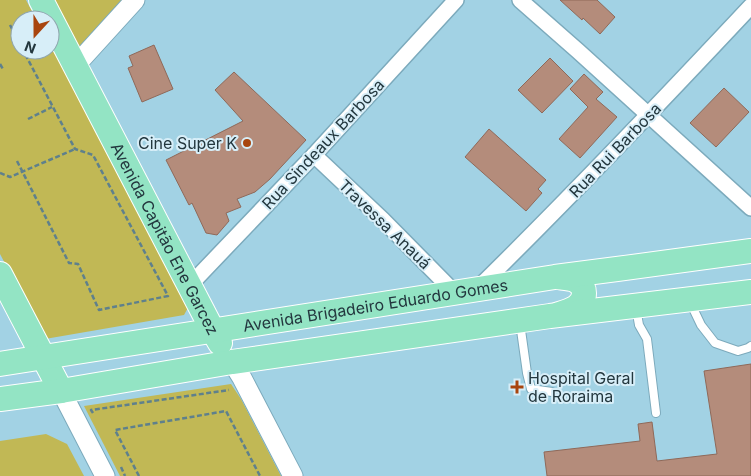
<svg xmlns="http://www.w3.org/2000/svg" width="751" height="476" font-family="Inter,sans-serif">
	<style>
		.green { fill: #c1b855 }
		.building { fill: #b48c7b; stroke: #8f6959 }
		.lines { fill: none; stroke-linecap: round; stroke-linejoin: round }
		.service-casing { stroke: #7caabc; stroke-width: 10 }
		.minor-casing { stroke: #7caabc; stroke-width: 18 }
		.tertiary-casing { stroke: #7caabc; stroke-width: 21 }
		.primary-casing { stroke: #fff; stroke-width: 26 }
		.path { stroke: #5f808c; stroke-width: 2.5; stroke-dasharray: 5 2.5; stroke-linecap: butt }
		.service { stroke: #fff; stroke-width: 8 }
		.minor { stroke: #fff; stroke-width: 15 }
		.tertiary { stroke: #fff; stroke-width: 19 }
		.primary { stroke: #93e4c4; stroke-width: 24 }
		.poi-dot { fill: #a8450e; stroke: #d7eef8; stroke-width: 2 }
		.labels { text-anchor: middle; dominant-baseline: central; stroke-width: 4; stroke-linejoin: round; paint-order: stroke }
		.poi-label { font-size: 16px; fill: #23373e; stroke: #d7eef8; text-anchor: end }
		.street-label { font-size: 16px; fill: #23373e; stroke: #d7eef8 }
	</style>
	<rect width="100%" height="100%" fill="#a2d2e4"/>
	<!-- green -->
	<g class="green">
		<path d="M0,0H26L34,15L39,20H20V50H50V35L190,304L184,315L45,339L0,254Z"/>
		<path d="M41,0H135L75,66Z"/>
		<path d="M231,384L241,399L281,476H120L84,406Z"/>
		<path d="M46,434L67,444L84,476H0V441Z"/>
	</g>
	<!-- building -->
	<g class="building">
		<path d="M560,0H597L615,17L600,34L583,18L582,20Z"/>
		<path d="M154,45L173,89L142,102L128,68L133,66L129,56Z"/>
		<path d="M550,58L573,81L542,113L518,90Z"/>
		<path d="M234,72L306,140L270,179L255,192L237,199L241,207L226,213L229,221L217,235L206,233L192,203L189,205L166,160L243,121L215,90Z"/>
		<path d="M584,74L603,92L596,99L617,117L580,158L559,139L588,107L570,89Z"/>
		<path d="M724,88L749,112L716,147L690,123Z"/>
		<path d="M489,129L546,180L538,189L542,193L526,211L465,157Z"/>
		<path d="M751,364V476H547L544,452L640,441L638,424L652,422L657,461L717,454L704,371Z"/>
	</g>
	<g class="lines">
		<!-- service casing -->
		<g class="service-casing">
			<g id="service">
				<path d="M690,302L701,325L715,343L738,351L748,348L751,346"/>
				<path d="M636,308L639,325L647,339L656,413"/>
				<path d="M520,323L527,373L531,389L552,392"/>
			</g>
		</g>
		<!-- minor casing -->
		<g class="minor-casing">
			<g id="minor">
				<path d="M520,0L578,51L751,208"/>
				<path d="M314,155L383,220L455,293"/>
				<path d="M189,286L314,155L456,0"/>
				<path d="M477,289C571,197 661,102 751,6"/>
			</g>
		</g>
		<!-- tertiary casing -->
		<g class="tertiary-casing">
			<g id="tertiary">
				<path d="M75,66L135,0"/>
				<path d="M232,362L242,378L293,476"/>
				<path d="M61,391L105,476"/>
			</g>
		</g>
		<!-- primary casing -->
		<g class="primary-casing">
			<g id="primary">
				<path id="s1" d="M41,0L213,331L220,343"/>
				<path d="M0,274L61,391"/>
				<path d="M557,277C564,278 574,278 579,283C582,285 584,289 584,293C584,307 569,311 559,314"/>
				<path id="s2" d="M0,364L555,277L617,269L751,251"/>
				<path d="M0,399L61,391L232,362L550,316L751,292"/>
			</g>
		</g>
		<!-- path -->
		<g class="path">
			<path d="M10,25L20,44"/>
			<path d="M0,64L3,69"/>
			<path d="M28,119L52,107"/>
			<path d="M17,161L69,263L78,264L99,310L168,296L93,155L75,149L23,50"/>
			<path d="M0,173L10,177L75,149"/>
			<path d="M93,413L91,410L229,390"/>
			<path d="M121,467L125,476"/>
			<path d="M139,476L115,430L226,411L260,476"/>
		</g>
		<!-- service -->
		<use href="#service" class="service"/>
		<!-- minor -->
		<use href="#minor" class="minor"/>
		<!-- tertiary -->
		<use href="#tertiary" class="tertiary"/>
		<!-- primary -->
		<use href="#primary" class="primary"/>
	</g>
	<!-- markers -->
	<g class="poi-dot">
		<circle cx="247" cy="143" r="5"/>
		<path d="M514.5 379.5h5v5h5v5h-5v5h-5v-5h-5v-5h5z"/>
	</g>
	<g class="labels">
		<!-- poi labels -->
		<g class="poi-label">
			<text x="237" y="143">Cine Super K</text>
			<text x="528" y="378" text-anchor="start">Hospital Geral<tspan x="528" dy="18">de Roraima</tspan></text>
		</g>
		<!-- street labels -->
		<g class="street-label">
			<text transform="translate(323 144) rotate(-47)">Rua Sindeaux Barbosa</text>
			<text transform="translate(615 150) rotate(-46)">Rua Rui Barbosa</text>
			<text transform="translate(385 224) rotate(44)">Travessa Anauá</text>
			<text stroke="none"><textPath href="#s1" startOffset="269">Avenida Capitão Ene Garcez</textPath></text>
			<text stroke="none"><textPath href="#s2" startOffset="380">Avenida Brigadeiro Eduardo Gomes</textPath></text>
		</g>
	</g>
	<!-- north arrow -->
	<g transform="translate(35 35) rotate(201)"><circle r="24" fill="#d7eef8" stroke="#8fa5ae"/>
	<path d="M0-4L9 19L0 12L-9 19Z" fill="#a8450e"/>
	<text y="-8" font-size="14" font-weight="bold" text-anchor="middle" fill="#23373e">N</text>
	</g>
</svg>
